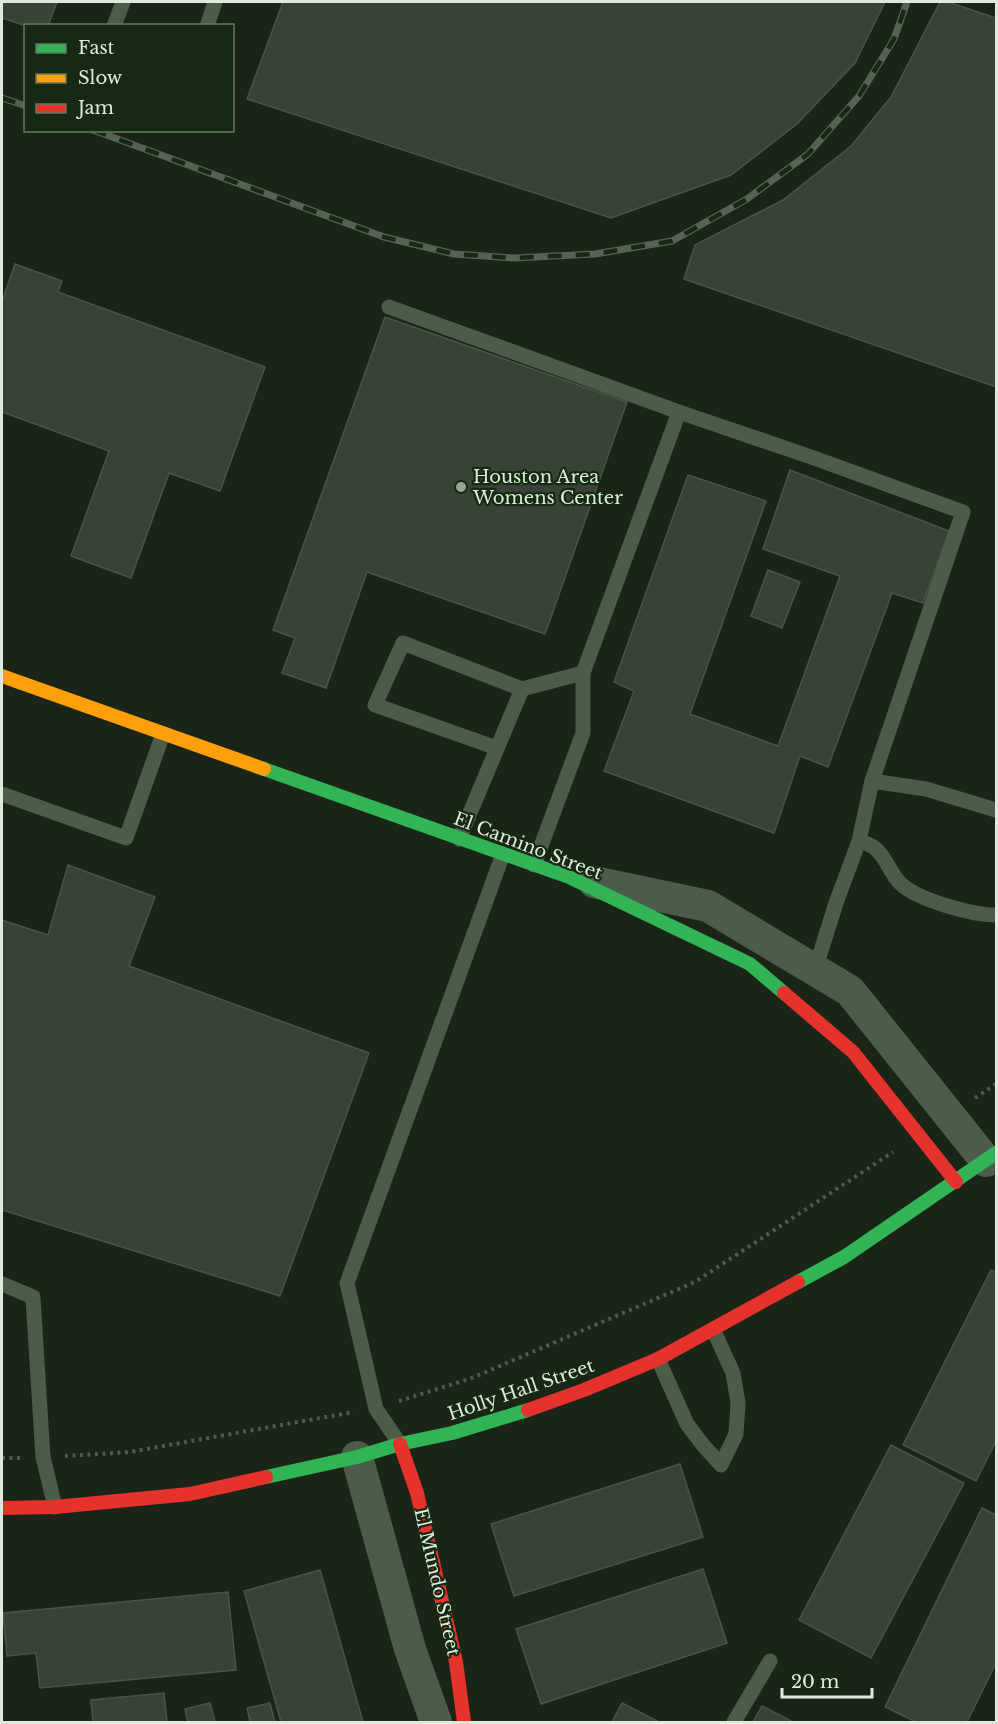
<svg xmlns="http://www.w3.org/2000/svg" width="998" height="1724" font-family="'Libre Baskerville',serif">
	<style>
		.building { fill: #394237; stroke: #495348; stroke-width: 1.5 }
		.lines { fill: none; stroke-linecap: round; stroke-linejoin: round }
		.path { stroke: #505b4f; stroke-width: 4; stroke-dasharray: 3 4.5; stroke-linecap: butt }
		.lane { stroke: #4d5b4b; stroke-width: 15 }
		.street { stroke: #4d5b4b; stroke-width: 32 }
		.fast { stroke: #30b455; stroke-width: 14 }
		.slow { stroke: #ff9f0a; stroke-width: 14 }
		.jam { stroke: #e5322d; stroke-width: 14 }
		.rail-casing { stroke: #576155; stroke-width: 7 }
		.rail { stroke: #162a13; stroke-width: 4.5; stroke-dasharray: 14; stroke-linecap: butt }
		.poi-dot { fill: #99a697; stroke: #162a13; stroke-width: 2 }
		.labels { text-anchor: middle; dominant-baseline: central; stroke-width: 4.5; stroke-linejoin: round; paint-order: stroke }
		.poi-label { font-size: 18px; fill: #deebdc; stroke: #162a13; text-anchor: start }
		.street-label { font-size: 18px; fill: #deebdc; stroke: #162a13 }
	</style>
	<rect width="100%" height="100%" fill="#1a2518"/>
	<!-- building -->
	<g class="building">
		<path d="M2,2H57L48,26H26L2,18Z"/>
		<path d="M283,2H885L855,63L797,124L731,175L611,218L247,99Z"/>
		<path d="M940,2H948L996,18V387L684,279L695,245L783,200L851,146L891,97Z"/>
		<path d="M15,264L62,281L58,292L265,367L220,491L169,473L131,578L71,556L109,451L2,412V302Z"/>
		<path d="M385,317L627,402L545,634L367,572L326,688L282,673L295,638L273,630Z"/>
		<path d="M790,470L949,531L923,603L892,593L828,767L800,756L774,833L604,771L634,691L614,682L688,475L766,501L690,714L778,746L840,576L763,549Z"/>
		<path d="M768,570L800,582L782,628L751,616Z"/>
		<path d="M68,865L155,897L129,966L369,1053L280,1296L2,1210V920L48,935Z"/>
		<path d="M991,1270L996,1272V1441L976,1481L903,1445Z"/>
		<path d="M891,1445L964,1483L871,1658L799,1620Z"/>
		<path d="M680,1464L703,1537L514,1596L491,1524Z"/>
		<path d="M982,1508L996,1515V1663L967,1722H916L885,1707Z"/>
		<path d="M703,1569L727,1643L541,1704L516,1629Z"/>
		<path d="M320,1570L363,1722H281L244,1591Z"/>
		<path d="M228,1592L236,1670L40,1688L36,1653L7,1656L3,1613Z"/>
		<path d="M164,1693L167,1722H93L91,1700Z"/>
		<path d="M210,1703L215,1722H188L185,1709Z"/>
		<path d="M270,1703L275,1722H250L247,1708Z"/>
		<path d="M622,1703L659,1722H612Z"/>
		<path d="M762,1706L793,1722H753Z"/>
	</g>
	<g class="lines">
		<!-- path -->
		<g class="path">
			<path d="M975,1098L996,1084"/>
			<path d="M399,1401L472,1378L695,1282L893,1152"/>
			<path d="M65,1456L130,1452L354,1412"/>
			<path d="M2,1458H21"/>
		</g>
		<!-- lane -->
		<g class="lane">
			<path d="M114,26L123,2"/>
			<path d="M207,26L215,2"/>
			<path d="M389,307L679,412"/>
			<path d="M497,748L375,705L403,643L522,689"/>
			<path d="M872,781L926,789L996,810"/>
			<path d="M2,794L126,838L163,734"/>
			<path d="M459,839L522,689L583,673L679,412L814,458L963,512L872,781L859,841L836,903L815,970"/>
			<path d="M859,841C865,843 872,845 876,849C887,859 890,873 900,883C917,900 972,915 996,915"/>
			<path d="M534,865L583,733V673"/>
			<path d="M2,1284L33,1297L43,1457L55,1507"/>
			<path d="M658,1359L687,1424L703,1445L721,1465L736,1434L738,1403L733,1373L713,1329"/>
			<path d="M400,1444L376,1409L347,1283L503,854"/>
			<path d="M734,1722L770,1661"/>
		</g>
		<!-- street -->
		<g class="street">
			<path d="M594,882L708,906L850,991L986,1161"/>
			<path d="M357,1457L410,1649L436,1722"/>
		</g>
		<!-- fast -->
		<g class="fast">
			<path d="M264,769L569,877L750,964L784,993"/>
			<path d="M798,1282L844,1257L996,1153"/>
			<path d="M266,1477L357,1457L400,1444L452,1433L528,1410"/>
		</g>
		<!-- slow -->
		<path class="slow" d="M2,676L264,769"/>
		<!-- jam -->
		<g class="jam">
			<path d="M784,993L853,1052L956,1182"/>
			<path d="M528,1410L584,1390L658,1359L798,1282"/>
			<path d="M400,1444L417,1493L456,1662L464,1722"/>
			<path d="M2,1508L55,1507L190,1494L266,1477"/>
		</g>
		<!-- rail casing -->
		<g class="rail-casing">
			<g id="rail">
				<path d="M2,98L26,106"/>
				<path d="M93,130L384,237L454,254L514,258L595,254L672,241L747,199L808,154L859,96L894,39L907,2"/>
			</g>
		</g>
		<!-- rail -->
		<use href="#rail" class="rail"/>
	</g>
	<!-- markers -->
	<circle class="poi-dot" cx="461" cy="487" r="6"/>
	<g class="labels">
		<!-- poi labels -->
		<g class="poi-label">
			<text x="473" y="477">Houston Area<tspan x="473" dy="21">Womens Center</tspan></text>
		</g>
		<!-- street labels -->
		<g class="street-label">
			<text transform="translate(528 846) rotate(21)">El Camino Street</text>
			<text transform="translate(521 1390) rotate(-19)">Holly Hall Street</text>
			<text transform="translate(437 1582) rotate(77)">El Mundo Street</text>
		</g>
	</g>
	<!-- border -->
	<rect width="998" height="1724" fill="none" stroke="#deebdc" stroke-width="6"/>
	<!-- legend -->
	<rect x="24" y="24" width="210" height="108" fill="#162a13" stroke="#667763" stroke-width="1.5"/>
	<rect x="36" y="44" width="30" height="9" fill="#30b455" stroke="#667763" stroke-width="1.5"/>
	<text x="78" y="54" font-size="18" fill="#deebdc">Fast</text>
	<rect x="36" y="74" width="30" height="9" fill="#ff9f0a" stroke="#667763" stroke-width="1.5"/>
	<text x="78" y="84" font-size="18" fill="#deebdc">Slow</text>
	<rect x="36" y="104" width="30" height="9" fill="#e5322d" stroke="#667763" stroke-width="1.5"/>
	<text x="78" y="114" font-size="18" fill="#deebdc">Jam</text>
	<!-- scale -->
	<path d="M782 1688v9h90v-9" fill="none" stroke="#deebdc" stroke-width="3"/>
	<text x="791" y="1688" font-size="18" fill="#deebdc" stroke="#162a13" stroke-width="4.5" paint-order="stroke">20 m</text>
</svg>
